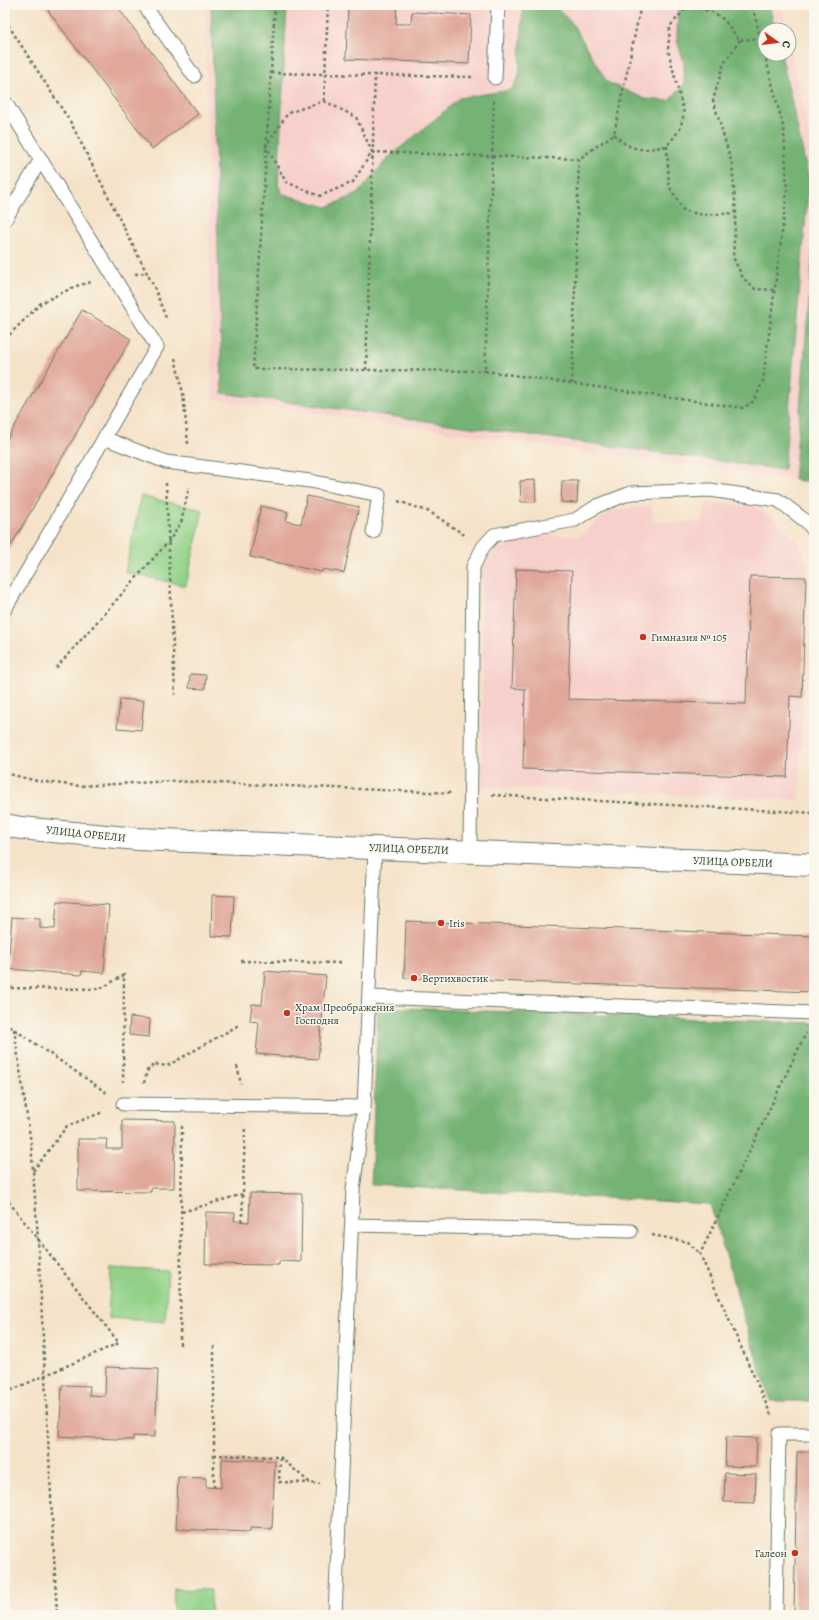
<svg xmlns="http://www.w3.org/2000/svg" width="819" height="1620" font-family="Alegreya,serif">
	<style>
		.built { fill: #f7d0cb }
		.green { fill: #92d187; stroke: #58875e }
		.forest { fill: #75b374; stroke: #4a7854 }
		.building { fill: #e0a79a }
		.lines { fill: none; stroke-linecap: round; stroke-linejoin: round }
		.lane-casing { stroke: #6a7768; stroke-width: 15 }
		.street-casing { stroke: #6a7768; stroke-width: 24 }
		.path { stroke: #6a7768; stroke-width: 2.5; stroke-dasharray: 3 3; stroke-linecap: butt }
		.lane { stroke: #fff; stroke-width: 13 }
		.street { stroke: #fff; stroke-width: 22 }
		.poi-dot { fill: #c8321e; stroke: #fbf7ec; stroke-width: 1.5 }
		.labels { text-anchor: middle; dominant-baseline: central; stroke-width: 3; stroke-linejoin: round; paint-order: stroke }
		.poi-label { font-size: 11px; fill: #1f3d34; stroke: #fbf7ec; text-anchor: start }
		.street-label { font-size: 11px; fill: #1f3d34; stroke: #fbf7ec }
	</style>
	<rect width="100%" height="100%" fill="#fbf7ec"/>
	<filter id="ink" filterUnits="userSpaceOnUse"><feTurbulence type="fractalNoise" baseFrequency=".025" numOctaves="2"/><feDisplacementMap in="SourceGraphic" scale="8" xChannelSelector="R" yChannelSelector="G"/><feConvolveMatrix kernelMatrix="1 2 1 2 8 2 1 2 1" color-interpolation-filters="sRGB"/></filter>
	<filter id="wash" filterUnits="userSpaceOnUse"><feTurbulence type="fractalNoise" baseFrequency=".012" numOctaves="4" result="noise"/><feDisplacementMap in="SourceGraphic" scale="16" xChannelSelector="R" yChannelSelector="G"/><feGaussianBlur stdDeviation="0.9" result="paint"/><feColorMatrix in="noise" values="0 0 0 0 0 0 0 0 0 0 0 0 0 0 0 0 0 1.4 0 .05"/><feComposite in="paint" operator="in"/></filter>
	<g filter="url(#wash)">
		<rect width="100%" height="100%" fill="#f5e3c9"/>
		<!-- built -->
		<g class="built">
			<path d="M205,5H782L787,30H765V54H789V38L814,156V242L794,480L212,399Z"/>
			<path d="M705,503L755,506L774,519L801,546L807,565L799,800L482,787V568L496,549L541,535L581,536L595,523L610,512L651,504L654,522H703Z"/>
		</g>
		<!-- green -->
		<g class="green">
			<path d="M141,496L203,510L186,586L125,572Z"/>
			<path d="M111,1268L168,1271L165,1322L108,1318Z"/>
			<path d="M174,1589L211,1590L210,1615H173Z"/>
		</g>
		<!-- forest -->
		<g class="forest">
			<path d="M211,5H287L278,185L283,194L327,207L358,194L387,159L446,110L459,98L511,90L519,77L523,5H554L572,23L607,82L645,99L669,101L684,84V63L677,40L678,5H769L775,30H765V54H781L809,180L784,470L222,393Z"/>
			<path d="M814,242V483L794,480Z"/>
			<path d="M378,1007L814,1023V1401H771L757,1361L710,1204L371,1185Z"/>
		</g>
		<g id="blocks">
			<!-- building -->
			<g class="building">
				<path d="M44,5H116L198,114L152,149Z"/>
				<path d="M348,5H397L396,24H411L412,12L471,15L469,64L346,59Z"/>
				<path d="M82,310L131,339L5,556V443Z"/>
				<path d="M535,480L536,502H521L520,481Z"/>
				<path d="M562,481H578L577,503L561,502Z"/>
				<path d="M307,496L359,507L344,573L323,569L322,572L250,557L261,506L288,512L286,521L301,524Z"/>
				<path d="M516,569L572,571L568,699L746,704L750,576L806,577L802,697L790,696L787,777L523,769L525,689L512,688Z"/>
				<path d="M190,674L206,675L205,689L189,688Z"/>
				<path d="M120,699L144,701L141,730L117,728Z"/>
				<path d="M212,895L234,896L232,937L211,936Z"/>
				<path d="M57,901L109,905L104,973L82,971L81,975L8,969L12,917L40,919V928L55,929Z"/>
				<path d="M406,921L814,936V992L404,978Z"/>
				<path d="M265,971L326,976L318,1059L256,1054L259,1022L250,1021L252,1004L262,1005Z"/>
				<path d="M130,1017L150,1019L149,1037L129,1035Z"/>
				<path d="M122,1120L175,1121L174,1188H151V1192L78,1191V1139H107L106,1149H122Z"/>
				<path d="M250,1193L302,1194L301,1262L279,1261V1265L205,1264L206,1212L235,1213L234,1221L249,1222Z"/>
				<path d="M106,1367L158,1369L155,1437L133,1436V1440L59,1436L62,1385L90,1386L89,1395L105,1396Z"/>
				<path d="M726,1437L757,1438L756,1467L725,1466Z"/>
				<path d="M797,1452H814V1615H794Z"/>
				<path d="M222,1459L275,1461L272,1529L250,1528V1532L176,1529L178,1477L206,1478V1487L221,1488Z"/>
				<path d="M725,1473L756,1474L755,1503L724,1502Z"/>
			</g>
		</g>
	</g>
	<g filter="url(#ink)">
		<use href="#blocks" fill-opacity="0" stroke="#6a7768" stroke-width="1"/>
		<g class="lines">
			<!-- lane casing -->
			<g class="lane-casing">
				<g id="lane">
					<path d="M144,5L194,76"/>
					<path d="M495,78L498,5"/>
					<path d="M5,102L157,347L5,609"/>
					<path d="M5,220L41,159"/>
					<path d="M104,438L166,462L310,481L379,495L373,532"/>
					<path d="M470,851L473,567L483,547L494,535L575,520L597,506L631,493L710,490L778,500L807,522L814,531"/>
					<path d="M370,997L814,1013"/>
					<path d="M123,1104L364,1107"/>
					<path d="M352,1225L631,1231"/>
					<path d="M335,1615L353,1190L364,1107L375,848"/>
					<path d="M776,1615L779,1434H814"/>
				</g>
			</g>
			<!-- street casing -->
			<g class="street-casing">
				<path id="street" d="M5,825L21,828L137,839L814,865"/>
			</g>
			<!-- path -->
			<g class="path">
				<path d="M275,5L253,369L485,371L494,99"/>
				<path d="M5,20L71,123L155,289L166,318"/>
				<path d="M740,40L724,63L713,100L732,164L736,213L733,257L743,278L755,289L775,290"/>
				<path d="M271,73L475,77"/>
				<path d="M324,101L356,117L372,152L353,182L320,196L286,182L266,146L288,113Z"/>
				<path d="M324,101L328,5"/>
				<path d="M614,134C630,153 645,150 667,146L680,129L684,113L668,50L670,26L686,8C700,8 713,10 724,20C730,26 733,34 740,40L761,38"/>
				<path d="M667,146L669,186L684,211L704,215L736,213"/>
				<path d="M372,152L579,159L614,134L641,5"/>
				<path d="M135,274L146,273"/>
				<path d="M5,339L41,303L76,286L91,282"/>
				<path d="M175,358L183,393L188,444"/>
				<path d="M366,370L375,75"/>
				<path d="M485,371L743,408L754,401L763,381L787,192L784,130L752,5"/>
				<path d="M572,384L579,159"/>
				<path d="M166,483L175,695"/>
				<path d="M398,501L430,512L466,536"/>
				<path d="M56,668L169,541L181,523L189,487"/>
				<path d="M5,773L37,781L79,786L172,781L451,793"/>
				<path d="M492,795L814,813"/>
				<path d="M241,961L341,963"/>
				<path d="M5,988L100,989L124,975L123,1082"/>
				<path d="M5,1023L107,1093"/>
				<path d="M14,1029L31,1143L38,1239L57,1615"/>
				<path d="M237,1066L241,1084"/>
				<path d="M144,1083L147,1071L154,1064L167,1066L239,1025"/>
				<path d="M33,1171L67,1126L103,1112"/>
				<path d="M5,1197L119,1343L5,1393"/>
				<path d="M182,1212L243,1194"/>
				<path d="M242,1222L245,1126"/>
				<path d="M652,1235L688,1242L700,1254"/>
				<path d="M180,1345L182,1125"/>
				<path d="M771,1415L700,1254L806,1033"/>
				<path d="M214,1455L280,1457L310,1483L320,1484"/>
				<path d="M280,1458L279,1482L310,1483"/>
				<path d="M214,1487V1346"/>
			</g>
			<!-- lane -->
			<use href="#lane" class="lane"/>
			<!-- street -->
			<use href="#street" class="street"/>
		</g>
	</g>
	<!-- markers -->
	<g class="poi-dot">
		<circle cx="643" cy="637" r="4"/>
		<circle cx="441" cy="923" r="4"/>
		<circle cx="414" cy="978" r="4"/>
		<circle cx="287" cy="1013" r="4"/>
		<circle cx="795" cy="1553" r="4"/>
	</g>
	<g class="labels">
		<!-- poi labels -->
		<g class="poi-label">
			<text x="651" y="637">Гимназия № 105</text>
			<text x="449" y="923">Iris</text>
			<text x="422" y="978">Вертихвостик</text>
			<text x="295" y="1007">Храм Преображения<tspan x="295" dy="13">Господня</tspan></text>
			<text x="787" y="1553" text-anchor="end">Галеон</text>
		</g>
		<!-- street labels -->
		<g class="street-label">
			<text transform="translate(86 834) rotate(6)">УЛИЦА ОРБЕЛИ</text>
			<text transform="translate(409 849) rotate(2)">УЛИЦА ОРБЕЛИ</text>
			<text transform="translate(733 862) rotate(2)">УЛИЦА ОРБЕЛИ</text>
		</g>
	</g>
	<!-- margin -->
	<rect width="819" height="1620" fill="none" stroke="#fbf7ec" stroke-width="20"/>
	<!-- north arrow -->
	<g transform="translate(777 42) rotate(104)"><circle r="19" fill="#fbf7ec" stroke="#a3ada2"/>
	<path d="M0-3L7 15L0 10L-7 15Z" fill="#c8321e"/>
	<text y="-6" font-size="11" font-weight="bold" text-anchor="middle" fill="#1f3d34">С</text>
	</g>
</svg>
